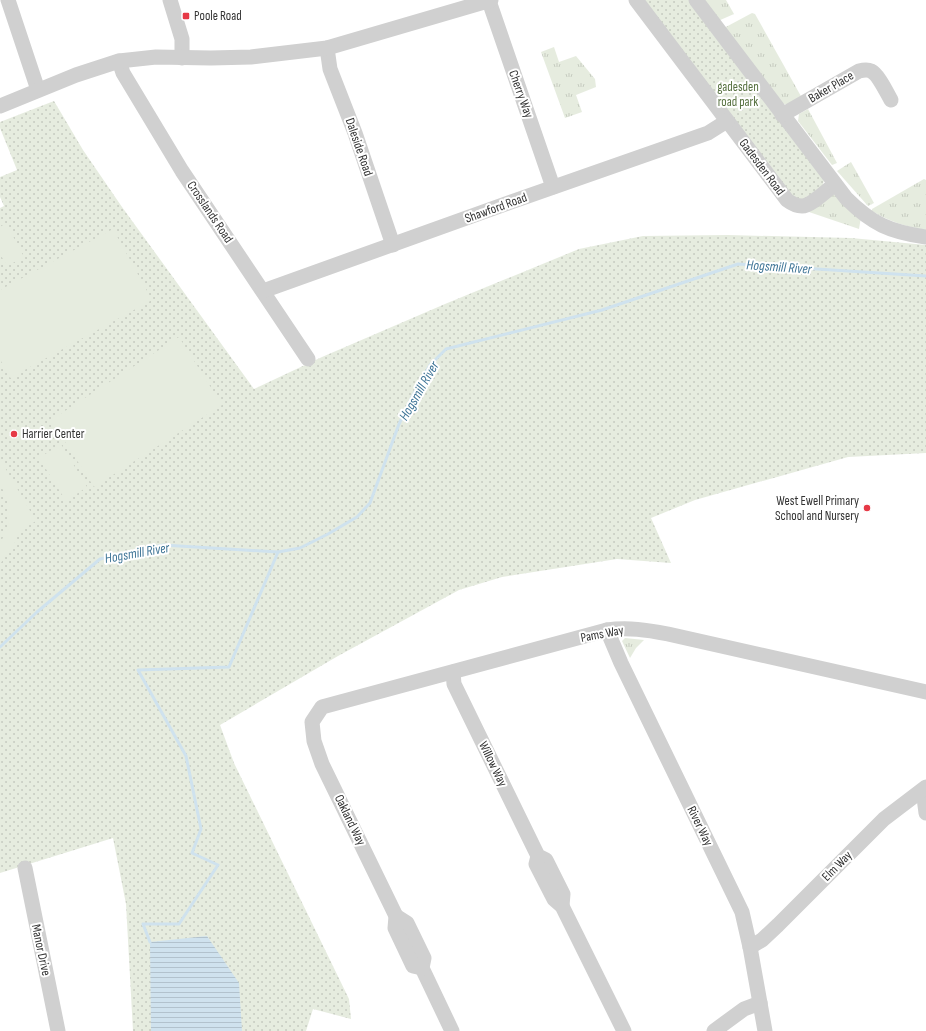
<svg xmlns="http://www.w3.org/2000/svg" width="926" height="1031" font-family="'Sofia Sans Condensed',sans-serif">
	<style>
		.grass { fill: url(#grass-tufts) }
		.park { fill: url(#park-dots) }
		.pitch { fill: #e6ecdf }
		.water { fill: url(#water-rules) }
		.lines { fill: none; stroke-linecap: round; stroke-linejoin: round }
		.stream { stroke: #cfe2ee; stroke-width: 3 }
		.minor { stroke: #d0d0d0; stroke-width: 15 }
		.poi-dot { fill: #e63946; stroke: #fff; stroke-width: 1.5 }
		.labels { text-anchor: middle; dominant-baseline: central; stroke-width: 4; stroke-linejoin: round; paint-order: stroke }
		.poi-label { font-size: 13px; fill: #333; stroke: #fff; text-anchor: start }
		.park-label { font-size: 13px; fill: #56703f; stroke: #fff }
		.street-label { font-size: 13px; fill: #333; stroke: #fff }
		.water-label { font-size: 14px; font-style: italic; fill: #3f7597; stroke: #fff }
	</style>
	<defs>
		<pattern id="grass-tufts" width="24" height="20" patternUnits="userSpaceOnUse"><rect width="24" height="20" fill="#e6ecdf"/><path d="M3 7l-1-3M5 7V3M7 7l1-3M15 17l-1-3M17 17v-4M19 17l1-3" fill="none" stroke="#c6cbc0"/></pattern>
		<pattern id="park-dots" width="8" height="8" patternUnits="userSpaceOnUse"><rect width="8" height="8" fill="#e6ecdf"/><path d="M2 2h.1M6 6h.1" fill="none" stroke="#c6cbc0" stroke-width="1.8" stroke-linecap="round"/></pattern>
		<pattern id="water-rules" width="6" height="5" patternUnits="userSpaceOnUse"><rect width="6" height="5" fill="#cfe2ee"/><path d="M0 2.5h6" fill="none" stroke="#b2c2cd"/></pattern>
	</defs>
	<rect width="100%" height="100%" fill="#fff"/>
	<!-- grass -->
	<g class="grass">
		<path d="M702,0H726L734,14L718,21Z"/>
		<path d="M752,13L755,14L802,98L789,105L780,103L724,28Z"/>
		<path d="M554,47L559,62L576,56L595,79L596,87L576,95L582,112L565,118L541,52Z"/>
		<path d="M808,109L837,163L832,165L798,121L799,114Z"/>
		<path d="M851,162L874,203L868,206L837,171Z"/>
		<path d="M924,179L926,180V230C905,226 890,222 872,211V209Z"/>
		<path d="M831,194L837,195L861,217L859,229L809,212H797L792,211L787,208Z"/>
		<path d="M625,638L644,640L636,648L630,658L622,641Z"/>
	</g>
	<!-- park -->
	<g class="park">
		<path d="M642,0H692L824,179L823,185L808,199L795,201Z"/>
		<path d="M54,101L83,150L122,207L254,389L322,357L445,304L579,249L643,236L728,235L851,238L926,245V453L848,457L695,500L651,518L671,563L617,559L502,577L459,590L338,656L220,725L234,763L349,999L351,1019L313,1009L306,1031H133L126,904L113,838L0,873V208L4,206L0,197V177L17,170L0,128V122Z"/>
	</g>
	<!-- pitch -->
	<g class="pitch">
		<path d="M6,223L24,257L7,266L0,254V227Z"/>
		<path d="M113,229L152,300L10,378L0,359V290Z"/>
		<path d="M179,337L222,405L94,487L51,420Z"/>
		<path d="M61,444L87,487L66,501L39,458Z"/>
		<path d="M0,459L36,521L19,531L14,545L0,564V545L8,524L9,516V507L5,495L0,483Z"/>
	</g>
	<!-- water -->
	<path class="water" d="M207,936L239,983L242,1031H151L150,942Z"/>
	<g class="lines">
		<!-- stream -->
		<g class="stream">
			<path d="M0,647L37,612L100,559L163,545L278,552L300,548L328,534L357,517L370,503L399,424L413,395L430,365L446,349L602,310L738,264L926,276"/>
			<path d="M150,942L143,924H179L218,865L192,853L201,829L186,756L138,670L229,667L278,552"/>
		</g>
		<!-- minor -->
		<g class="minor">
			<path d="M8,0L38,90"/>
			<path d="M170,0L182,39V58"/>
			<path d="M636,0L787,200C791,203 797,206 802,206C811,206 827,190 835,184"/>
			<path d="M696,0L846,198C872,224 890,232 926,237"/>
			<path d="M489,1L553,187"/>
			<path d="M327,48L330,69L355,133L393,245"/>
			<path d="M119,61L123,73L182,171L308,359"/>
			<path d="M0,106L76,75L119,61L156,57L211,58L251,57L327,48L491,0"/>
			<path d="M782,115L859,71C863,70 867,69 871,71C878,74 887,93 891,100"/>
			<path d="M263,291L511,202L708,133L727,121"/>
			<path d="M607,630L621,663L742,912L750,947L765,1031"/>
			<path d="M453,672L454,684L538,856L546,860L563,894L562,906"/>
			<path d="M923,790L926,813"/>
			<path d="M538,856L536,864L554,899L562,906L624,1031"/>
			<path d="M25,868L58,1031"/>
			<path d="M396,916L407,923L424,958L422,968L452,1031"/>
			<path d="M750,947L762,940L778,925L884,819L926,787"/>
			<path d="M422,968L413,966L395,928L396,916L322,764L314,741L312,722L322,707L607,630C628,627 647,630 668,634L926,692"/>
			<path d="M714,1031L744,1009L760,1003"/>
		</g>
	</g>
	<!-- markers -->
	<g class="poi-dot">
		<rect x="182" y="12" width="8" height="8" rx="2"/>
		<circle cx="14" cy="434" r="4"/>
		<circle cx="867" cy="508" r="4"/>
	</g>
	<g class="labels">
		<!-- poi labels -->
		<g class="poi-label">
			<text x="194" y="16">Poole Road</text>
			<text x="22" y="434">Harrier Center</text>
			<text x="859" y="501" text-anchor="end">West Ewell Primary<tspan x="859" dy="15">School and Nursery</tspan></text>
		</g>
		<!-- park labels -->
		<g class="park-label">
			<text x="738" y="87">gadesden<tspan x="738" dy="15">road park</tspan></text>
		</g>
		<!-- street labels -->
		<g class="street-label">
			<text transform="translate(831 87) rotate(-30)">Baker Place</text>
			<text transform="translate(521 94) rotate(70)">Cherry Way</text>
			<text transform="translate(359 147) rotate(71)">Daleside Road</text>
			<text transform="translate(762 167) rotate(53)">Gadesden Road</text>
			<text transform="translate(496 208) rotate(-20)">Shawford Road</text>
			<text transform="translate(210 212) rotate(56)">Crosslands Road</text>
			<text transform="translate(602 634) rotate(-11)">Pams Way</text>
			<text transform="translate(493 764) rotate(64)">Willow Way</text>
			<text transform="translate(350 820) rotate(64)">Oakland Way</text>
			<text transform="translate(700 826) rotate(64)">River Way</text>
			<text transform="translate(837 866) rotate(-45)">Elm Way</text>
			<text transform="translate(41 950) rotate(78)">Manor Drive</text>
		</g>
		<!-- water labels -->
		<g class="water-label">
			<text transform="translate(779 267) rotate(4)">Hogsmill River</text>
			<text transform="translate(419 391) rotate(-60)">Hogsmill River</text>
			<text transform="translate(137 553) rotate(-10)">Hogsmill River</text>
		</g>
	</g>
</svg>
